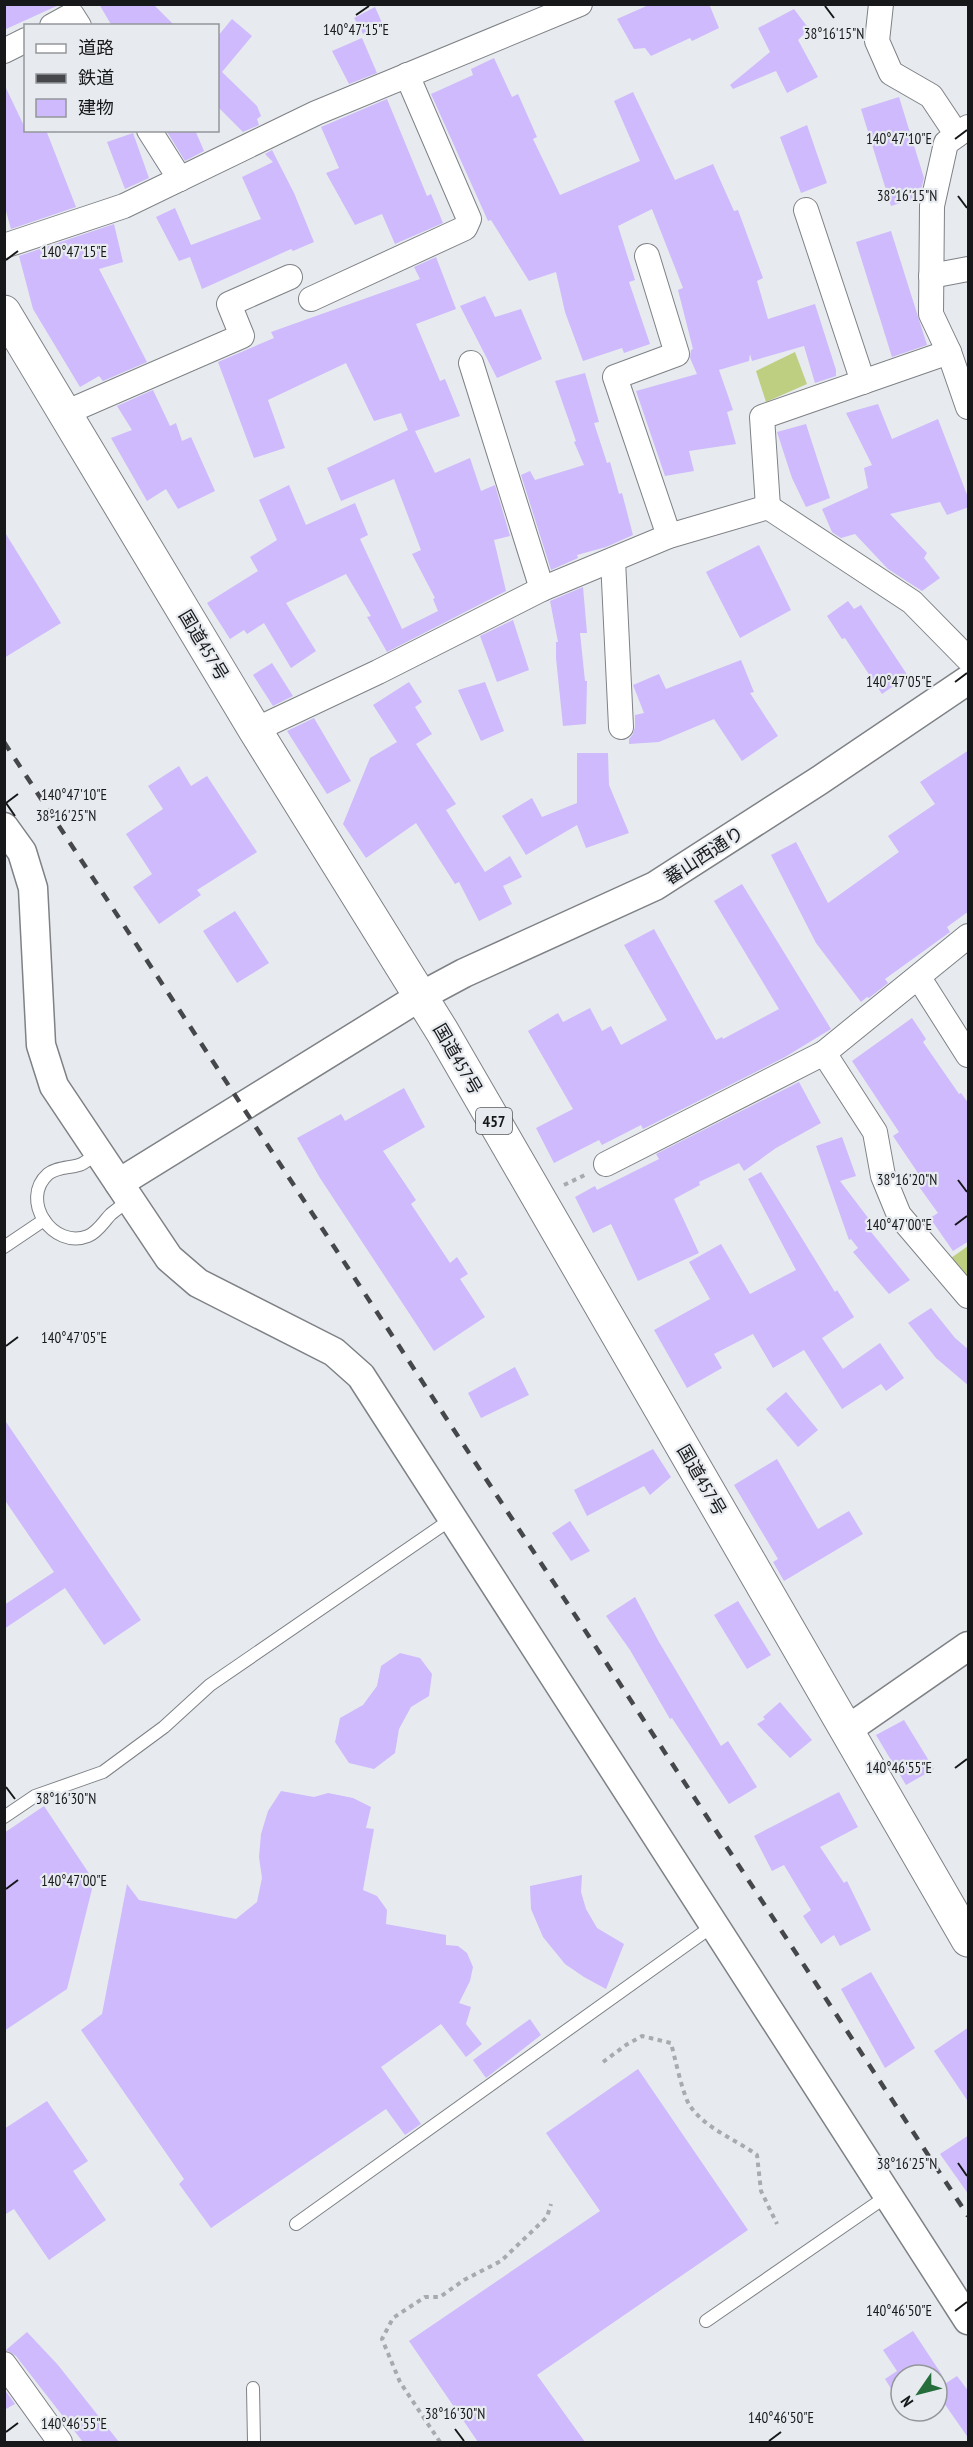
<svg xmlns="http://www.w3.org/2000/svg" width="973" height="2447" font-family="'PT Sans Narrow','Noto Sans JP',sans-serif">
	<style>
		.green { fill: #bfcf82 }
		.building { fill: #cebafc }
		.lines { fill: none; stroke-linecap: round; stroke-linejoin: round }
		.service-casing { stroke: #7e8185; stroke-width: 14 }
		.minor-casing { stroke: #7e8185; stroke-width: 26 }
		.tertiary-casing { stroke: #7e8185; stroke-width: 31 }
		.trunk-casing { stroke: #7e8185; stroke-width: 35 }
		.path { stroke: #a8abae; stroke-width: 4; stroke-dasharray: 4.5 4.5; stroke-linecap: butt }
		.service { stroke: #fff; stroke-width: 12 }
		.minor { stroke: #fff; stroke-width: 24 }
		.tertiary { stroke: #fff; stroke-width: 28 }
		.trunk { stroke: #fff; stroke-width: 33 }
		.rail { stroke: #46474a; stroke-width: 4.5; stroke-dasharray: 10 10; stroke-linecap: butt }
		.ticks { fill: none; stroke: #17181a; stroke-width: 2 }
		.labels { text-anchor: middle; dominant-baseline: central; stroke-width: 4.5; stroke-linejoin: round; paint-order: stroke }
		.shield { fill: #e7ebef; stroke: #55575a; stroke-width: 1.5 }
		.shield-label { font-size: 16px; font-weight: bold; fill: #17181a }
		.street-label { font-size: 18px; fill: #17181a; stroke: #e7ebef }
		.ticks-label { font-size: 15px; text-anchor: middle; fill: #17181a; stroke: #e7ebef; stroke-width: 4.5; stroke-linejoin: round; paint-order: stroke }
	</style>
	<rect width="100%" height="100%" fill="#e7ebef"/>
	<!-- green -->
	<g class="green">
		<path d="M795,352L807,384L766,402L756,371Z"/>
		<path d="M968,1246V1280L951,1258Z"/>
	</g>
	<!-- building -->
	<g class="building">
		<path d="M4,4H61L4,30Z"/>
		<path d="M99,4H153L175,26H112Z"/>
		<path d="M651,4H709L719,28L692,41L690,38L651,56L645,48L634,49L617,19Z"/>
		<path d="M375,7L383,25L363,34L354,18Z"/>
		<path d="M794,9L809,29L798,40L818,77L787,93L776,71L733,89L730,85L770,52L758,28Z"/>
		<path d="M232,19L252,36L222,72L257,106L261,116L257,119L259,125L243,132L218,107V36Z"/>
		<path d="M362,38L377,73L349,84L332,51Z"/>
		<path d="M494,58L512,97L518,94L537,137L533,139L560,195L640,161L614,101L633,92L675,180L713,164L734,211L738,210L763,278L757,281L768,319L815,304L836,370V376L815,383L804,346L752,361L750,354L749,361L719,370L733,410L727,412L736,444L689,451L694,471L665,476L636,391L697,374L690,358L691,350L693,349L678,290L683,288L652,209L618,226L635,280L629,282L650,344L624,353L622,348L583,361L565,312L556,272L529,281L491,220L488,221L431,94L473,75L471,69Z"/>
		<path d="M4,84L26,130H46L76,207L11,229L4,204Z"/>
		<path d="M899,97L924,178L919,197L891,206L861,109Z"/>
		<path d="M387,99L427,196L431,194L443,223L395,244L382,214L355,225L326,173L339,168L321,127Z"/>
		<path d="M807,125L827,183L801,193L780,137Z"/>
		<path d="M166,130H195L204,151L185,161Z"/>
		<path d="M133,133L149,178L125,189L107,142Z"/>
		<path d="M272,150L294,193L314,242L293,251L291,249L202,289L190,257L179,261L156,217L175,208L191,245L261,219L242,177L273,162L265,154Z"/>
		<path d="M114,224L123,262L99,269L147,362L103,381L99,376L80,387L33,309L19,256Z"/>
		<path d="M891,231L927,345L892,357L856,242Z"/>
		<path d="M436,257L456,309L416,324L440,381L445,379L460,416L415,431L435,473L470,458L481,491L495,485L510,536L494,540L506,591L387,652L367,617L371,616L346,574L286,603L316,651L291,668L264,623L247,634L244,630L230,639L207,603L258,571L250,557L277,540L259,500L289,485L306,525L355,503L368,535L360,539L402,629L438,611L433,599L435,598L412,554L421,550L394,479L341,501L327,468L408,430L401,413L374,421L346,363L268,400L285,448L254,458L218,362L274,338L271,332L420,279L414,267Z"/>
		<path d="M485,296L495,317L521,309L542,359L497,378L460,306Z"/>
		<path d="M585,373L599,422L594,423L607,463L610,462L619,494L622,493L633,535L606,547L577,555L578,558L551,570L521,475L530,471L535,480L584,465L574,442L576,441L555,381Z"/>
		<path d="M153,390L170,426L176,423L182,441L191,437L215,491L178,509L166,489L147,501L111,438L132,430L117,406Z"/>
		<path d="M878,404L892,439L938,419L969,500V507L947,515L940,502L890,514L927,553L924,558L940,578L922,591L888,569L855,534L841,538L832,532L822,509L868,488L864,468L872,465L846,413Z"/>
		<path d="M806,424L830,498L806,507L792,478L777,432Z"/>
		<path d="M4,531L61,623L4,658Z"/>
		<path d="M759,545L791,610L740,638L706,572Z"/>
		<path d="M583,587L587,633H580L585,681H587L586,724L563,726L556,658V642H558L550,601Z"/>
		<path d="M848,601L854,609L861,605L908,676L882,694L845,638L842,639L827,616Z"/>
		<path d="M513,620L529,670L497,682L480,636Z"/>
		<path d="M741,660L754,692L750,693L778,736L742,761L714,719L659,742L629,744V739L633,734L635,727V715L644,713L633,685L659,674L666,689Z"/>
		<path d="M272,663L293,696L273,706L253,675Z"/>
		<path d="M409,682L422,702L415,707L432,734L416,744L456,804L446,810L485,872L510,856L522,877L503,886L512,904L479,921L459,882L455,884L416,823L366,858L343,824L370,758L397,742L373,705Z"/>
		<path d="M485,682L504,731L481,741L458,690Z"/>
		<path d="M314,718L351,781L327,794L287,731Z"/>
		<path d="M969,750V911L947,927L950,932L885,979L888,983L869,998L867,997L861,1002L816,943L771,855L796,842L828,903L899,852L888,836L935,804L920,782Z"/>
		<path d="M577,753H608L609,785L629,833L586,848L577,825L526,855L502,816L532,798L542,817L577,803Z"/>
		<path d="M179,766L191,786L207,776L257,852L197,890L201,895L159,924L133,887L152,874L126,834L163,809L148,786Z"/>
		<path d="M742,884L831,1029L785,1057L643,1129L641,1125L602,1145L599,1140L554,1163L536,1128L573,1109L528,1031L558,1013L563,1022L590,1008L602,1031L611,1026L621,1045L667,1020L624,945L654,929L716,1040L722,1037L723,1039L779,1009L714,901Z"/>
		<path d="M235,911L269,963L237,983L203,931Z"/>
		<path d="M912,1018L926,1039L923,1042L959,1094L961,1093L969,1104V1241L953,1251L930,1218L938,1213L912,1177L918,1173L893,1136L899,1132L852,1061Z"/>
		<path d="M799,1082L821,1123L776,1148L744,1171L739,1163L699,1182L700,1185L674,1199L699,1253L638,1281L611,1224L593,1233L575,1197L595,1186L597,1190L659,1159L656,1154Z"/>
		<path d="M404,1088L425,1127L383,1151L416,1200L411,1204L450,1263L457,1257L468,1274L460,1279L485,1317L434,1351L320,1178L297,1138L341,1114L345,1121Z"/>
		<path d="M842,1137L856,1176L840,1181L872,1223L867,1227L910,1280L889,1294L853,1252L858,1248L851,1239L849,1240L816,1146Z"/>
		<path d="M761,1172L835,1292L837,1290L854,1317L822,1338L843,1369L880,1343L904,1378L886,1391L881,1384L842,1409L804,1350L773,1368L753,1334L714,1354L722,1368L687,1388L654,1330L710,1299L689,1262L721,1244L750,1294L796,1270L748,1179Z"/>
		<path d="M931,1308L955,1338L969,1350V1386L936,1358L908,1323Z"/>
		<path d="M515,1367L529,1395L481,1418L468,1393Z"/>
		<path d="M786,1392L818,1430L798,1447L766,1409Z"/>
		<path d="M4,1419L141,1620L104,1645L65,1588L4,1629V1605L54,1572L4,1499Z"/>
		<path d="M653,1449L671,1477L650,1495L644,1486L587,1516L574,1490Z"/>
		<path d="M777,1459L818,1529L849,1511L863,1534L784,1581L773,1562L778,1559L734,1485Z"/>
		<path d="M570,1521L590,1551L571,1561L552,1533Z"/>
		<path d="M635,1597L659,1642L721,1746L728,1741L757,1787L729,1804L672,1718L670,1719L630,1650L606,1616Z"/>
		<path d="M738,1601L771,1655L747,1669L714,1615Z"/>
		<path d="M400,1653L420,1658L432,1674L429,1696L411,1707L399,1729L395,1753L374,1769L349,1763L335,1742L340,1718L363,1705L377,1686L381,1666Z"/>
		<path d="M780,1702L812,1740L790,1758L757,1724L765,1719L763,1717Z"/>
		<path d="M904,1720L934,1769L906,1785L876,1735Z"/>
		<path d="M281,1791L314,1797L328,1793L353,1798L371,1807L366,1828L374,1829L363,1890L377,1896L387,1910L386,1924L446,1935V1945L458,1946L467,1953L473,1967L470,1981L459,2003L471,2007L466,2024L482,2044L466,2057L441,2024L381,2067L421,2124L405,2135L386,2109L211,2228L179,2184L184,2179L81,2030L102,2014L127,1884L139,1900L236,1919L257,1902L262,1878L259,1857L261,1834L268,1811Z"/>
		<path d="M839,1792L858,1827L820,1847L844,1883L847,1881L871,1930L840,1946L834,1935L821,1944L803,1916L811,1910L784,1865L772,1871L754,1836Z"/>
		<path d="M44,1806L94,1881L67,1989L4,2031V1833Z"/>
		<path d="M582,1875L581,1892L586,1909L597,1928L624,1944L606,1989L584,1977L565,1964L543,1937L531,1909L530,1886Z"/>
		<path d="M871,1972L915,2048L885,2068L841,1989Z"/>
		<path d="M530,2019L541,2035L486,2078L473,2060Z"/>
		<path d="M969,2027V2103L934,2051Z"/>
		<path d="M638,2069L748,2230L537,2375L585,2442H478L409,2341L600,2211L546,2133Z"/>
		<path d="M47,2101L88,2161L73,2171L106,2220L49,2260L14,2209L4,2215V2129Z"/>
		<path d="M969,2135V2195L940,2154Z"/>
		<path d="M913,2331L942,2375L937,2379V2375H901L900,2403L885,2379L897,2371L883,2350Z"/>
		<path d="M27,2332L58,2365L119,2442H83L16,2356L6,2350Z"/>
		<path d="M957,2376L969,2392V2439L937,2393V2389Z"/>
		<path d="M4,2389L15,2404L4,2410Z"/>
	</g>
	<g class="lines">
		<!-- service casing -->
		<g class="service-casing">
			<g id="service">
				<path d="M98,1152C92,1156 86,1163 79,1165C69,1168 57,1167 48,1174C19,1200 53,1250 88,1236C98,1232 104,1221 111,1214C117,1209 124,1204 130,1200"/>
				<path d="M4,1247L44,1220"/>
				<path d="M4,1817L35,1796L103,1772L164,1727L210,1685L453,1518"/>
				<path d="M296,2224L714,1925"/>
				<path d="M706,2321L887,2196"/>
				<path d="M253,2388L254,2442"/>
			</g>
		</g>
		<!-- minor casing -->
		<g class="minor-casing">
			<g id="minor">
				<path d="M881,4L877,41L891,73L931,96L957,135"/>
				<path d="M52,26L72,15L79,26"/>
				<path d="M4,51L26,40"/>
				<path d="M968,127L946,143L932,206L931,314L949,352L968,407"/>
				<path d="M149,130L180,179"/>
				<path d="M806,210L863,382"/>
				<path d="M4,246L124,206L316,113L580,4"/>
				<path d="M647,256L677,354L615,377L669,536"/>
				<path d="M931,276L968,269"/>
				<path d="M311,299L465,228L469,219L407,75"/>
				<path d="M471,363L542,589"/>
				<path d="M65,413L242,336L229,304L290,277"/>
				<path d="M768,507L762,417L949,352"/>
				<path d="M613,560L621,727"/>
				<path d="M255,730L378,672L542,589L669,536L768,507L912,602L968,659"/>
				<path d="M919,978L968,1055"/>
				<path d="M824,1053L875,1132L883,1176L899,1215L968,1296"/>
				<path d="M606,1164L824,1053L968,936"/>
				<path d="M4,2364L60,2442"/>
			</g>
		</g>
		<!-- tertiary casing -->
		<g class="tertiary-casing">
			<g id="tertiary">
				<path d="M4,827L22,852L33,888L41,1045L54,1086L169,1258L198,1283L334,1352L361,1376L968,2320"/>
				<path d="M119,1183L421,996L464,973L655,886L820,780L968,680"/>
				<path d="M847,1730L968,1646"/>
			</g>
		</g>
		<!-- trunk casing -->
		<g class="trunk-casing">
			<path id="trunk" d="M4,312L255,730L442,1031L968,1940"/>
		</g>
		<!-- path -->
		<g class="path">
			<path d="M564,1185L587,1174"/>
			<path d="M603,2062L626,2045L642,2036L671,2043C675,2058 683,2096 690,2106C706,2129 735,2139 757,2155L761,2191L777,2224"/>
			<path d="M440,2442L400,2382L382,2339L393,2318L425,2297H440L464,2280L501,2261L547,2217L551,2204"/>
		</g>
		<!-- service -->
		<use href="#service" class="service"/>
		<!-- minor -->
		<use href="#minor" class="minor"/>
		<!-- tertiary -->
		<use href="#tertiary" class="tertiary"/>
		<!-- trunk -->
		<use href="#trunk" class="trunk"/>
		<!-- rail -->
		<path class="rail" d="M4,742L968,2216"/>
	</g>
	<!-- ticks -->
	<path class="ticks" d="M825,6L834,18M356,15L369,6M955,139L967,130M958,196L967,208M6,260L18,251M955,682L967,673M6,803L18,794M6,803L15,816M958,1180L967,1192M955,1225L967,1216M6,1346L18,1337M955,1768L967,1759M6,1787L15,1799M6,1889L18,1880M958,2163L967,2176M955,2311L967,2302M455,2429L464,2441M6,2432L18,2423M769,2441L781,2432"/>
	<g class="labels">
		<!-- shield labels -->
		<rect class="shield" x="476" y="1108" width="36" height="26" rx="4.5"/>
		<g class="shield-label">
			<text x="494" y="1121">457</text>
		</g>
		<!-- street labels -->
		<g class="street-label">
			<text transform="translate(204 645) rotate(59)">国道457号</text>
			<text transform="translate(704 855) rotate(-33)">蕃山西通り</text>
			<text transform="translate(458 1059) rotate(60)">国道457号</text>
			<text transform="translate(702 1480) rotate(60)">国道457号</text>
		</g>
	</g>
	<g class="ticks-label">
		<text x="356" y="35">140°47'15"E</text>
		<text x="834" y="39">38°16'15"N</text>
		<text x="899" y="144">140°47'10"E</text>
		<text x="907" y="201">38°16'15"N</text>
		<text x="74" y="257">140°47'15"E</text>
		<text x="899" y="687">140°47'05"E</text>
		<text x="74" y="800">140°47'10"E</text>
		<text x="66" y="821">38°16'25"N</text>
		<text x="907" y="1185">38°16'20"N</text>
		<text x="899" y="1230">140°47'00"E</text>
		<text x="74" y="1343">140°47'05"E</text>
		<text x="899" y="1773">140°46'55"E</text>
		<text x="66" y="1804">38°16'30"N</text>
		<text x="74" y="1886">140°47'00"E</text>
		<text x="907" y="2169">38°16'25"N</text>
		<text x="899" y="2316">140°46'50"E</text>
		<text x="455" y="2419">38°16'30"N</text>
		<text x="781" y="2423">140°46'50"E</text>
		<text x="74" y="2429">140°46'55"E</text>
	</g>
	<!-- border -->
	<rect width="973" height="2447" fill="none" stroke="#17181a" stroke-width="12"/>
	<!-- legend -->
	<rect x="24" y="24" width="195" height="108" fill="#e7ebef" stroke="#94979a" stroke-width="1.5"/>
	<rect x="36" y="44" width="30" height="9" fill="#ffffff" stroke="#94979a" stroke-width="1.5"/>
	<text x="78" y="54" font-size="18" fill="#17181a">道路</text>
	<rect x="36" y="74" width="30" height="9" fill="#46474a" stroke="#94979a" stroke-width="1.5"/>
	<text x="78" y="84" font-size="18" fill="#17181a">鉄道</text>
	<rect x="36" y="99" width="30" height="18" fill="#cebafc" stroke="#94979a" stroke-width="1.5"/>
	<text x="78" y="114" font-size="18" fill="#17181a">建物</text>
	<!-- north arrow -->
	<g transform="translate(919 2393) rotate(235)"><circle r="28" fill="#e7ebef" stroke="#94979a" stroke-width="1.5"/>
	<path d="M0-4.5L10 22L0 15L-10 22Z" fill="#256e3c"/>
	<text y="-9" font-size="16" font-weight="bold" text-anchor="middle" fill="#17181a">N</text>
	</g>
</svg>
